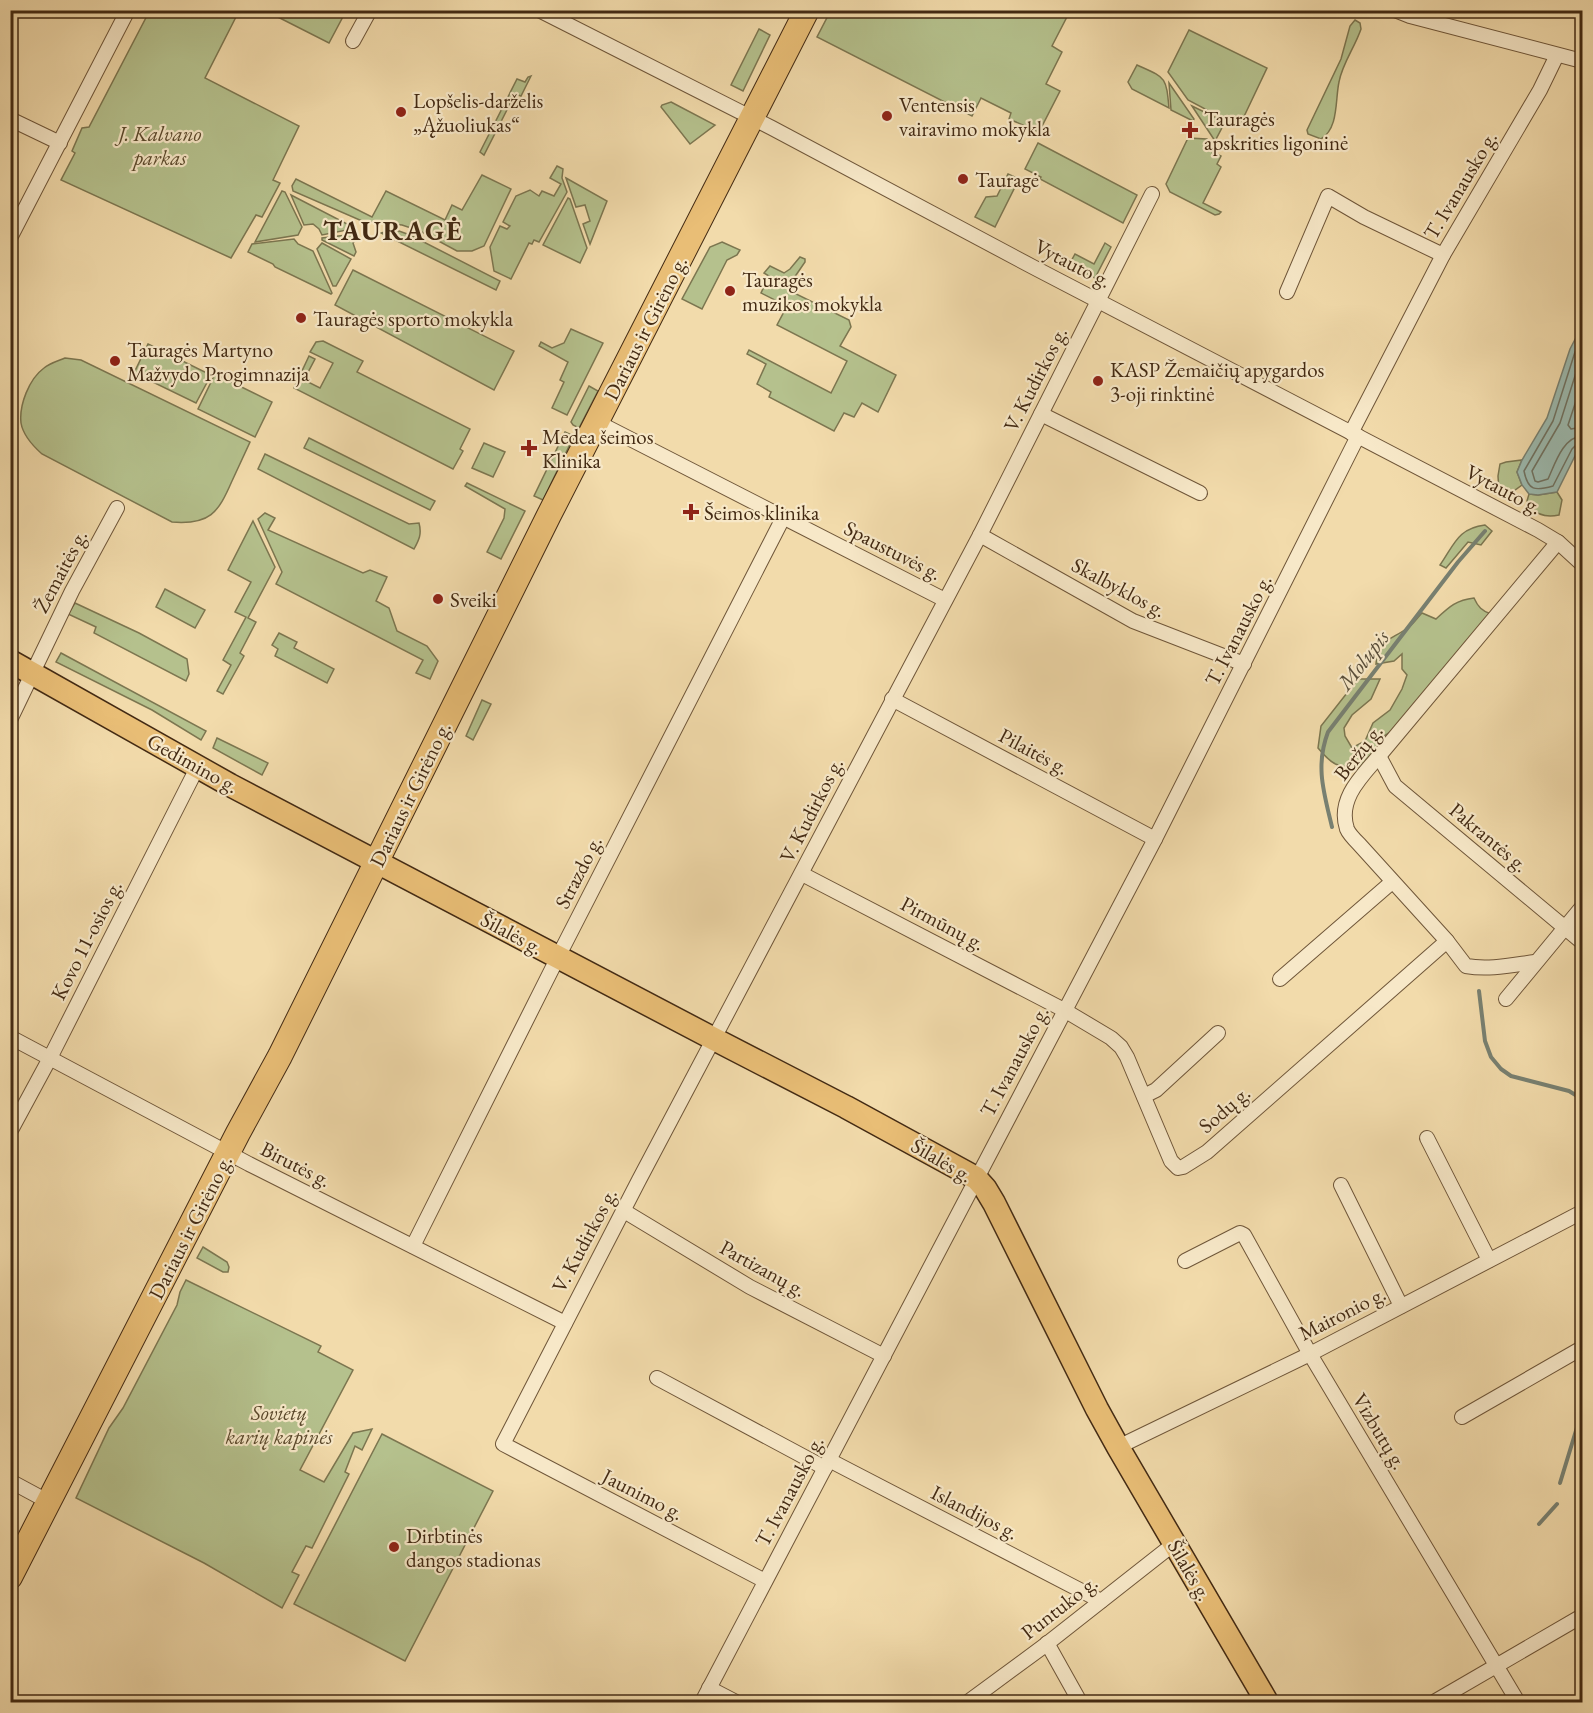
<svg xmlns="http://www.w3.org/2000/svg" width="1593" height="1713" font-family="'EB Garamond',serif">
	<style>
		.green { fill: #b5c18d; stroke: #7c7650; stroke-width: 1.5 }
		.water { fill: #9cbaaf; stroke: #788071; stroke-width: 1.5 }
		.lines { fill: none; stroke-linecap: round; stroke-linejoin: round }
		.shore { stroke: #707261; stroke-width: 1.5 }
		.stream { stroke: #788071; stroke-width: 4 }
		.minor-casing { stroke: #6f5639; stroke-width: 16 }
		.primary-casing { stroke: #432a13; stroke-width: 25 }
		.trunk-casing { stroke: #432a13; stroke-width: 26 }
		.minor { stroke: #f7e8c8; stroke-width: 14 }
		.primary { stroke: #e9be76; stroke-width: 22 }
		.trunk { stroke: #e9be76; stroke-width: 24 }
		.poi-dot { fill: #8f2418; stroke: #f7e8c8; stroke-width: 2 }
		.labels { text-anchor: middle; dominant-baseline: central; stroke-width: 4.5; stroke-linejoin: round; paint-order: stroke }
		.poi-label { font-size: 21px; fill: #432a13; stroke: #f7e8c8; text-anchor: start }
		.park-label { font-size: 21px; font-style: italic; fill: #5a482b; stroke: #f7e8c8 }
		.street-label { font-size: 21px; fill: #432a13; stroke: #f7e8c8 }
		.water-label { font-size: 22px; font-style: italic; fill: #594e3a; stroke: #f7e8c8 }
		.district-label { font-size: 27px; font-weight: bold; letter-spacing: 1.5px; fill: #432a13; stroke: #f7e8c8 }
	</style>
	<rect width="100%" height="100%" fill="#f2dbab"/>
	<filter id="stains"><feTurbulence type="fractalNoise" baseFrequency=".00333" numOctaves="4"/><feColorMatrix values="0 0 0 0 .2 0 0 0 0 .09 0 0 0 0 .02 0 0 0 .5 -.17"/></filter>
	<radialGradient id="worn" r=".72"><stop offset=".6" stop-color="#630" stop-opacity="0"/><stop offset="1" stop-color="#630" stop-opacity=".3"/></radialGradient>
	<!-- green -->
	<g class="green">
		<path d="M150,10L239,11L205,78L299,126L273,180L280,183L262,217L256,215L231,258L61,180L75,153L72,151L82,128L89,127Z"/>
		<path d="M831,10L1070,11L1052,46L1062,52L1046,84L1060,91L1039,132L1009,119L1011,113L981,98L972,116L817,37Z"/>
		<path d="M266,11H346L329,43Z"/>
		<path d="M1355,20L1360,23L1361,29C1355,47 1342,64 1339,82C1335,100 1339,128 1321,139L1308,134L1307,130L1341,59L1350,26Z"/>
		<path d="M759,29L770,35L743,91L731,85Z"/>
		<path d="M1189,30L1267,68L1239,127L1188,100L1168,72Z"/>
		<path d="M1137,65C1166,78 1166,76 1169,108L1132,89L1128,82Z"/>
		<path d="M531,76L521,96L515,94L484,155L480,152L517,79L525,82L528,77Z"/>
		<path d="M1169,83L1194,119L1193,121L1171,110Z"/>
		<path d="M671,102L715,125L690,144L661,107L662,105Z"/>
		<path d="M1192,106L1225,122L1215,141Z"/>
		<path d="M1188,138L1207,139L1212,147L1211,151L1221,156L1217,164L1221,167L1203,203L1221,212L1219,214L1215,215L1170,192L1166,184Z"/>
		<path d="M1038,143L1137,195L1123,223L1040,179L1041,177L1025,169Z"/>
		<path d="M557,166L563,169L562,178L567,192L539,242L534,240L532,244L529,243L511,279L494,271L490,247L500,226L507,229L510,226L503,222L516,196L530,190L539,196L542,191L554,196L561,184L550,178Z"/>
		<path d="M1008,174L1019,179L995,227L975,217L986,197L997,196Z"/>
		<path d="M482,175L511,189L484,246L472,251H457L420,231L402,225L362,221L293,191L292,186L296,179L372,217L386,191L445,220L452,205L462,210Z"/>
		<path d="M566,178L607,201L590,244L583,224L590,221L585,205L576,207Z"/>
		<path d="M282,191L285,192L302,227L298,235L255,242Z"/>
		<path d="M291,195L351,226L352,229L322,235L319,229L313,224L304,225Z"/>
		<path d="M568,198L570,199L587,248L580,263L543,245Z"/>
		<path d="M389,231H399L410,235L500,281L496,290L381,233Z"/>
		<path d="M355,234L356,239L353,243L356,252L354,256L322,240V238Z"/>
		<path d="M294,239L298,244L313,251L332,293L331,294L275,267L273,264L248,252L252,244Z"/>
		<path d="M722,242L740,250L737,255L727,260L702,309L682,299L710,247Z"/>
		<path d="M322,243L351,259L336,286H333L317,249Z"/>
		<path d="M1105,243L1111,247L1095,278L1069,265L1075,254L1094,264Z"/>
		<path d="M800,257L805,259V262L794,278L788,290L849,320L851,327L840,346L896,375L878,412L862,403L854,417L844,413L834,431L769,397L771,392L757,384L766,364L747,354L749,350L831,393L847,361L777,325L787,306L761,293L769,276L764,273L770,266L784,273L790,269Z"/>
		<path d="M353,270L514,351L494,390L335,305Z"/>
		<path d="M571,329L603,343L567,415L552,408L564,382L560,380L568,362L539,346L541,342L552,348L564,343Z"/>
		<path d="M323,341L363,361L357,372L470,429L460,449L463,451L453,469L294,388L309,356L315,359L304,380L320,388L333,363L310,352L316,342Z"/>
		<path d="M148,344L211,375L196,403L134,373Z"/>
		<path d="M65,358L81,360L250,442C244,455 238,468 232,481C218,513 210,525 172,522L42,454C33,446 23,435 21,423C19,405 29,379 44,368C50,363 58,361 65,358Z"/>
		<path d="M215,374L272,402L255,437L198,409Z"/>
		<path d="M589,386L598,391L579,428L573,425L571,422Z"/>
		<path d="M565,432L574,436L543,500L534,496Z"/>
		<path d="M309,438L435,501L430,510L304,448Z"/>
		<path d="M484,443L505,452L493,477L472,468Z"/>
		<path d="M265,454L409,524L419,523C422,534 419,540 414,549L258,469Z"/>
		<path d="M1522,460L1517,472L1522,485L1515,490L1505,494L1499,491L1498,476L1500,464L1506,462Z"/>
		<path d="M467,483L525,511L501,559L487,552L504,518L505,509L465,486Z"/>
		<path d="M1557,492L1562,500L1559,515C1545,518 1534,515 1527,501L1529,494L1538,495Z"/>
		<path d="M265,513L275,518L268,530L363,573L370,570L387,577L376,601L389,608L397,631L427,646L438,661L430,679L416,673L423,660L276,584L282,572L258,519Z"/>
		<path d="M253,521L275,567L248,618L256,622L240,653L244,656L223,694L217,691L231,665L223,660L246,617L235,612L251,582L228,570Z"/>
		<path d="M1485,525L1492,531L1481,545L1468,542L1446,568L1440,565C1454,545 1458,528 1485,525Z"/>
		<path d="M165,589L205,610L195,628L156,607Z"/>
		<path d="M1474,598C1478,607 1482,611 1491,614L1392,731L1381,738L1373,755L1360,767C1337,767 1333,766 1318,748L1321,726L1358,679H1380L1371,699L1352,715L1344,728L1345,736L1352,748L1365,741L1373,723L1390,710L1402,689L1407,675L1402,669V654L1394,661L1376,664C1377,639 1392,640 1409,627C1414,623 1418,617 1422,613L1436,619C1449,607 1456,600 1474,598Z"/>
		<path d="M75,603L139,633L187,659L189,674L186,681L94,633L96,627L68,614Z"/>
		<path d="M279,633L297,642L294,648L334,669L327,683L275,656L278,649L272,645Z"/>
		<path d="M61,653L206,731L201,740L152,710L56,662Z"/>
		<path d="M482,700L491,704L473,740L466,736Z"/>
		<path d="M217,738L268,763L262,775L213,748Z"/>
		<path d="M203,1247L227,1262L229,1267L228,1272H223L197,1258Z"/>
		<path d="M186,1280L321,1346L318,1352L353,1370L300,1470L324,1482L353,1433L372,1429L362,1450L355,1446L345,1472L349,1474L312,1548L306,1546L292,1572L299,1575L282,1608L204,1563L76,1498L109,1428L123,1408L177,1305L180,1292Z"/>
		<path d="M382,1434L493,1491L405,1661L294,1604Z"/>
	</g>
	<!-- water -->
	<path class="water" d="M1582,326V447L1577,452L1557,492L1538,495L1529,494L1522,485L1517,472L1522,460L1547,418L1570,349Z"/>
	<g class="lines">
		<!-- shore -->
		<g class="shore">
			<path d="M1582,339L1575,352L1553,421L1524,471C1528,491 1535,491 1553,486L1572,449L1577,444L1582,443"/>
			<path d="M1582,354L1560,423L1532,471L1535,481L1538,482L1548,479C1555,464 1563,437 1582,436"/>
			<path d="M1582,383L1568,425L1571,429L1582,427"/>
		</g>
		<!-- stream -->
		<g class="stream">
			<path d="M1332,827C1324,793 1315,766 1328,732L1458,562L1485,531"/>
			<path d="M1479,991L1485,1041L1491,1057L1501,1069L1511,1076L1569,1091L1582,1099"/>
			<path d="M1560,1483L1582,1411"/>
			<path d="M1539,1524L1557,1504"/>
		</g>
		<!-- minor casing -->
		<g class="minor-casing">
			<g id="minor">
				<path d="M539,10L772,128L1033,267L1538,530L1558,542L1582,564"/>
				<path d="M1395,10L1410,16L1582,61"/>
				<path d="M353,41L370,10"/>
				<path d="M10,119L60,143"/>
				<path d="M10,238L128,10"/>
				<path d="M1287,292L1328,196L1364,217L1443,255"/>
				<path d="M1041,414L1200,493"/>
				<path d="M597,422L945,600"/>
				<path d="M1351,433L1443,255L1540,90L1557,55"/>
				<path d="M980,535L1133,621L1244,664"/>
				<path d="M892,699L1155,839"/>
				<path d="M10,720L72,591L117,508"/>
				<path d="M1379,756L1395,786L1582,942"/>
				<path d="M802,874L1064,1010L1111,1038L1121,1047L1127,1057L1171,1161L1178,1168L1183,1167L1207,1152L1447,941"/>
				<path d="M1535,962C1512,965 1489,970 1466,966L1447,941L1359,844C1355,840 1349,834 1347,829C1337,799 1362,776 1379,756L1558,542"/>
				<path d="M1280,979L1392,882"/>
				<path d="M1506,999L1582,907"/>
				<path d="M10,1037L249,1164L565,1323"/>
				<path d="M1144,1096L1156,1090L1218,1033"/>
				<path d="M10,1132L50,1058L198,766"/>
				<path d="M1427,1138L1489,1260"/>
				<path d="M1341,1185L1401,1306"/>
				<path d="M624,1211L750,1287L884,1356"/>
				<path d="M413,1246L558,957L783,518"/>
				<path d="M1185,1261L1240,1233L1244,1235L1310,1354L1518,1702"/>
				<path d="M657,1378L825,1468"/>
				<path d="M1462,1417L1582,1348"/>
				<path d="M1118,1447L1310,1354L1582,1212"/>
				<path d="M829,1460L1101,1601"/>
				<path d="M10,1481L49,1502"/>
				<path d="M765,1581L503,1444L639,1180L980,535L1152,194"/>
				<path d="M1047,1643L1080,1702"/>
				<path d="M709,1688L736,1702"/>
				<path d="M702,1702L1155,839L1358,436"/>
				<path d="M968,1702L1044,1646L1175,1543"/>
				<path d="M1434,1702L1582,1616"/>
			</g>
		</g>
		<!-- primary casing -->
		<g class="primary-casing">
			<path id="primary" d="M10,661L230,785L714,1039L846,1107L976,1178L985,1188L994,1203L1097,1409L1118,1447L1267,1702"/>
		</g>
		<!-- trunk casing -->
		<g class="trunk-casing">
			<path id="trunk" d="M10,1577L238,1133L280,1056L549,515L807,10"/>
		</g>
		<!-- minor -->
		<use href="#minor" class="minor"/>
		<!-- primary -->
		<use href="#primary" class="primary"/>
		<!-- trunk -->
		<use href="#trunk" class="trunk"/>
	</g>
	<!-- markers -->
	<g class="poi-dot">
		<circle cx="401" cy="112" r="6"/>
		<circle cx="887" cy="116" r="6"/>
		<path d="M1187 121h6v6h6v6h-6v6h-6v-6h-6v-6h6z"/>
		<circle cx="963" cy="179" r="6"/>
		<circle cx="730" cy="291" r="6"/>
		<circle cx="301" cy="318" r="6"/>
		<circle cx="115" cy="361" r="6"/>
		<circle cx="1098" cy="381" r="6"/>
		<path d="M526 439h6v6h6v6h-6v6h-6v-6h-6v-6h6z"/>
		<path d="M688 503h6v6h6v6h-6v6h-6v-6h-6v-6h6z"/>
		<circle cx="438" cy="599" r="6"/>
		<circle cx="394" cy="1547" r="6"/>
	</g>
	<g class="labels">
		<!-- poi labels -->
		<g class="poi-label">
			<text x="413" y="100">Lopšelis-darželis<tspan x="413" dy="24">„Ąžuoliukas“</tspan></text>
			<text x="899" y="104">Ventensis<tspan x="899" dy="24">vairavimo mokykla</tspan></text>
			<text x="1204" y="118">Tauragės<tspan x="1204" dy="24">apskrities ligoninė</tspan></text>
			<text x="975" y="179">Tauragė</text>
			<text x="742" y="279">Tauragės<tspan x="742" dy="24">muzikos mokykla</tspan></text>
			<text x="313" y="318">Tauragės sporto mokykla</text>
			<text x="127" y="349">Tauragės Martyno<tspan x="127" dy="24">Mažvydo Progimnazija</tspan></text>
			<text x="1110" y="369">KASP Žemaičių apygardos<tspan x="1110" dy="24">3-oji rinktinė</tspan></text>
			<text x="542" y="436">Medea šeimos<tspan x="542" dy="24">Klinika</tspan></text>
			<text x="704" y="512">Šeimos klinika</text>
			<text x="450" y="599">Sveiki</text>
			<text x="406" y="1535">Dirbtinės<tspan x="406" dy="24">dangos stadionas</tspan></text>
		</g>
		<!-- park labels -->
		<g class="park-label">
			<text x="160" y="133">J. Kalvano<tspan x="160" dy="24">parkas</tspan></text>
			<text x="279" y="1412">Sovietų<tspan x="279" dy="24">karių kapinės</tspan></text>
		</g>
		<!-- street labels -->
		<g class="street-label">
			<text transform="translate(1460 185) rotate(-59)">T. Ivanausko g.</text>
			<text transform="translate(1073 263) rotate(27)">Vytauto g.</text>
			<text transform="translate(645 328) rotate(-63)">Dariaus ir Girėno g.</text>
			<text transform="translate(1035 379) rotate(-63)">V. Kudirkos g.</text>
			<text transform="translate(1504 489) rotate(28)">Vytauto g.</text>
			<text transform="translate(893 550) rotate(27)">Spaustuvės g.</text>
			<text transform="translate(60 571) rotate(-62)">Žemaitės g.</text>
			<text transform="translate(1119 587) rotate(28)">Skalbyklos g.</text>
			<text transform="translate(1238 630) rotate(-63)">T. Ivanausko g.</text>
			<text transform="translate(1034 751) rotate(28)">Pilaitės g.</text>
			<text transform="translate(1358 752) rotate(-52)">Beržų g.</text>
			<text transform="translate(193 763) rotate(29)">Gedimino g.</text>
			<text transform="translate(410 794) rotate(-64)">Dariaus ir Girėno g.</text>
			<text transform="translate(811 810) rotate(-63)">V. Kudirkos g.</text>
			<text transform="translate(1489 837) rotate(40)">Pakrantės g.</text>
			<text transform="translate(578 872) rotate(-63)">Strazdo g.</text>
			<text transform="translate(943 923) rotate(28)">Pirmūnų g.</text>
			<text transform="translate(512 933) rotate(28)">Šilalės g.</text>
			<text transform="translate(86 940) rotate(-63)">Kovo 11-osios g.</text>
			<text transform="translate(1014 1061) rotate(-62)">T. Ivanausko g.</text>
			<text transform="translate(1224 1109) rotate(-41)">Sodų g.</text>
			<text transform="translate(942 1160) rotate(30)">Šilalės g.</text>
			<text transform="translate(296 1164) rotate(27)">Birutės g.</text>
			<text transform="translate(190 1227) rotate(-63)">Dariaus ir Girėno g.</text>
			<text transform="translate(584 1240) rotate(-62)">V. Kudirkos g.</text>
			<text transform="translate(763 1268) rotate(29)">Partizanų g.</text>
			<text transform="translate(1342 1313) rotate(-27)">Maironio g.</text>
			<text transform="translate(1380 1431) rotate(59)">Vizbutų g.</text>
			<text transform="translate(789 1491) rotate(-62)">T. Ivanausko g.</text>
			<text transform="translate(643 1494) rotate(27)">Jaunimo g.</text>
			<text transform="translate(975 1512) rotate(27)">Islandijos g.</text>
			<text transform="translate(1190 1570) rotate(60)">Šilalės g.</text>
			<text transform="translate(1059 1607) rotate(-38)">Puntuko g.</text>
		</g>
		<!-- water labels -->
		<g class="water-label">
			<text transform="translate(1363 660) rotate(-52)">Molupis</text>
		</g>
		<!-- district labels -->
		<g class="district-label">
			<text x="393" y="230">TAURAGĖ</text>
		</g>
	</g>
	<!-- margin -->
	<rect width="1593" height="1713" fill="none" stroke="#f2dbab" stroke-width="36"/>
	<rect x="12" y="12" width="1569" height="1689" fill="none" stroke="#432a13" stroke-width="3"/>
	<rect x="18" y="18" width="1557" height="1677" fill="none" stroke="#432a13" stroke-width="1.5"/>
	<rect width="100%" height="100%" filter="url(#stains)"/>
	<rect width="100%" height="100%" fill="url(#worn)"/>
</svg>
